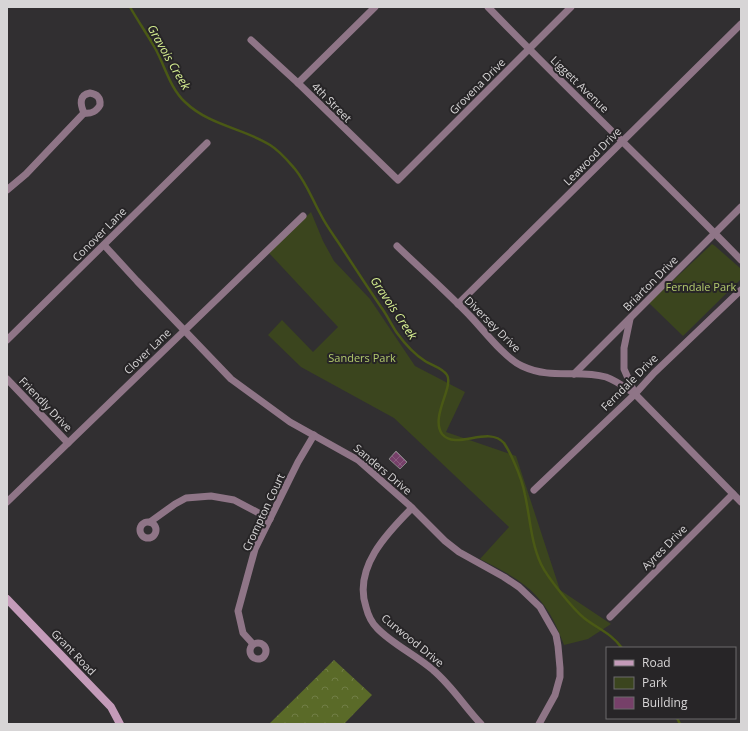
<svg xmlns="http://www.w3.org/2000/svg" width="748" height="731" font-family="'Open Sans',sans-serif">
	<style>
		.forest { fill: url(#forest-crowns) }
		.park { fill: #3b451e }
		.lines { fill: none; stroke-linecap: round; stroke-linejoin: round }
		.stream { stroke: #4a5915; stroke-width: 2.5 }
		.building { fill: url(#building-cross-hatch); stroke: #858284 }
		.street { stroke: #8f7587; stroke-width: 7 }
		.secondary { stroke: #c49bb9; stroke-width: 8 }
		.labels { text-anchor: middle; dominant-baseline: central; stroke-width: 4; stroke-linejoin: round; paint-order: stroke }
		.street-label { font-size: 11px; fill: #d7d5d6; stroke: #272527 }
		.park-label { font-size: 11px; fill: #b3ca6d; stroke: #272527 }
		.water-label { font-size: 12px; font-style: italic; fill: #d6ef91; stroke: #272527 }
	</style>
	<defs>
		<pattern id="forest-crowns" width="20" height="18" patternUnits="userSpaceOnUse"><rect width="20" height="18" fill="#5a6a28"/><path d="M2 6a3 3 0 1 1 6 0M12 15a3 3 0 1 1 6 0" fill="none" stroke="#717e46"/></pattern>
		<pattern id="building-cross-hatch" width="8" height="8" patternUnits="userSpaceOnUse"><rect width="8" height="8" fill="#764069"/><path d="M0 0l8 8M0 8l8-8" fill="none" stroke="#895b7e"/></pattern>
	</defs>
	<rect width="100%" height="100%" fill="#312f31"/>
	<!-- forest -->
	<path class="forest" d="M334,660L372,695L344,724H269Z"/>
	<!-- park -->
	<g class="park">
		<path d="M311,212L323,241L334,261L370,299L415,366L465,392L446,432L516,456L560,590L611,624L588,639L564,645C546,595 526,582 480,559L509,527L394,418L301,367L268,335L282,320L313,352L338,327L269,253Z"/>
		<path d="M712,244L715,246L740,268L741,279L683,336L649,303Z"/>
	</g>
	<g class="lines">
		<!-- stream -->
		<g class="stream">
			<path d="M130,7C138,21 147,34 155,48C165,66 170,88 185,102C210,126 243,128 270,145C280,151 288,161 295,169C307,184 312,199 321,215C327,227 335,237 342,248C355,268 368,288 381,307C387,315 391,324 397,333C405,344 414,354 425,361C431,365 443,368 447,375C454,387 430,417 442,434C456,451 488,425 504,443C508,449 511,455 514,462C519,473 523,484 525,495C530,517 531,543 541,564C547,577 573,609 584,618C598,629 611,633 622,648"/>
			<path d="M677,718L680,724"/>
		</g>
	</g>
	<!-- building -->
	<path class="building" d="M396,451L407,462L400,469L389,459Z"/>
	<g class="lines">
		<!-- street -->
		<g class="street">
			<path d="M488,7C571,93 658,175 741,260"/>
			<path d="M251,40L298,83L398,180L571,7"/>
			<path d="M298,83L375,7"/>
			<path d="M90,93C97,94 101,98 100,105C97,111 91,114 84,113C80,104 79,95 90,93Z"/>
			<path d="M7,190L26,174L84,113"/>
			<path d="M104,245L137,281L231,379L290,422L358,460L409,505L445,541L459,552L504,577L519,587L540,607L556,635L558,646L560,668V677L555,695L539,724"/>
			<path d="M397,246C422,270 448,293 472,318C485,332 505,358 522,366C552,380 577,369 606,377C617,381 626,388 635,394L741,502"/>
			<path d="M458,304L741,24"/>
			<path d="M630,319L624,348V369L635,394"/>
			<path d="M7,340L207,143"/>
			<path d="M574,374L741,207"/>
			<path d="M7,379L68,443"/>
			<path d="M534,490L635,394L654,373L741,290"/>
			<path d="M7,502L303,216"/>
			<path d="M412,508C387,533 353,568 366,607C368,615 371,622 377,628C392,644 416,655 433,670C452,686 464,706 481,724"/>
			<path d="M150,522L175,504L186,498L211,496L234,500L270,519"/>
			<circle cx="148" cy="530" r="8"/>
			<path d="M610,617L733,494"/>
			<circle cx="258" cy="651" r="8"/>
			<path d="M253,644L243,633L238,611L255,549L298,462L314,435"/>
		</g>
		<!-- secondary -->
		<path class="secondary" d="M7,599L111,707L120,724"/>
	</g>
	<g class="labels">
		<!-- street labels -->
		<g class="street-label">
			<text transform="translate(580 84) rotate(44)">Liggett Avenue</text>
			<text transform="translate(477 86) rotate(-45)">Grovena Drive</text>
			<text transform="translate(332 102) rotate(45)">4th Street</text>
			<text transform="translate(592 156) rotate(-45)">Leawood Drive</text>
			<text transform="translate(99 234) rotate(-45)">Conover Lane</text>
			<text transform="translate(650 283) rotate(-45)">Briarton Drive</text>
			<text transform="translate(493 324) rotate(45)">Diversey Drive</text>
			<text transform="translate(147 351) rotate(-44)">Clover Lane</text>
			<text transform="translate(629 382) rotate(-45)">Ferndale Drive</text>
			<text transform="translate(46 404) rotate(46)">Friendly Drive</text>
			<text transform="translate(383 469) rotate(40)">Sanders Drive</text>
			<text transform="translate(263 512) rotate(-65)">Crompton Court</text>
			<text transform="translate(664 547) rotate(-45)">Ayres Drive</text>
			<text transform="translate(413 640) rotate(39)">Curwood Drive</text>
			<text transform="translate(74 652) rotate(46)">Grant Road</text>
		</g>
		<!-- park labels -->
		<g class="park-label">
			<text x="701" y="286">Ferndale Park</text>
			<text x="362" y="357">Sanders Park</text>
		</g>
		<!-- water labels -->
		<g class="water-label">
			<text transform="translate(169 57) rotate(60)">Gravois Creek</text>
			<text transform="translate(394 308) rotate(56)">Gravois Creek</text>
		</g>
	</g>
	<!-- border -->
	<rect width="748" height="731" fill="none" stroke="#d7d5d6" stroke-width="16"/>
	<!-- legend -->
	<rect x="606" y="647" width="130" height="72" fill="#272527" stroke="#6d6b6d"/>
	<rect x="614" y="660" width="20" height="6" fill="#c49bb9" stroke="#6d6b6d"/>
	<text x="642" y="667" font-size="12" fill="#d7d5d6">Road</text>
	<rect x="614" y="677" width="20" height="12" fill="#3b451e" stroke="#6d6b6d"/>
	<text x="642" y="687" font-size="12" fill="#d7d5d6">Park</text>
	<rect x="614" y="697" width="20" height="12" fill="#764069" stroke="#6d6b6d"/>
	<text x="642" y="707" font-size="12" fill="#d7d5d6">Building</text>
</svg>
